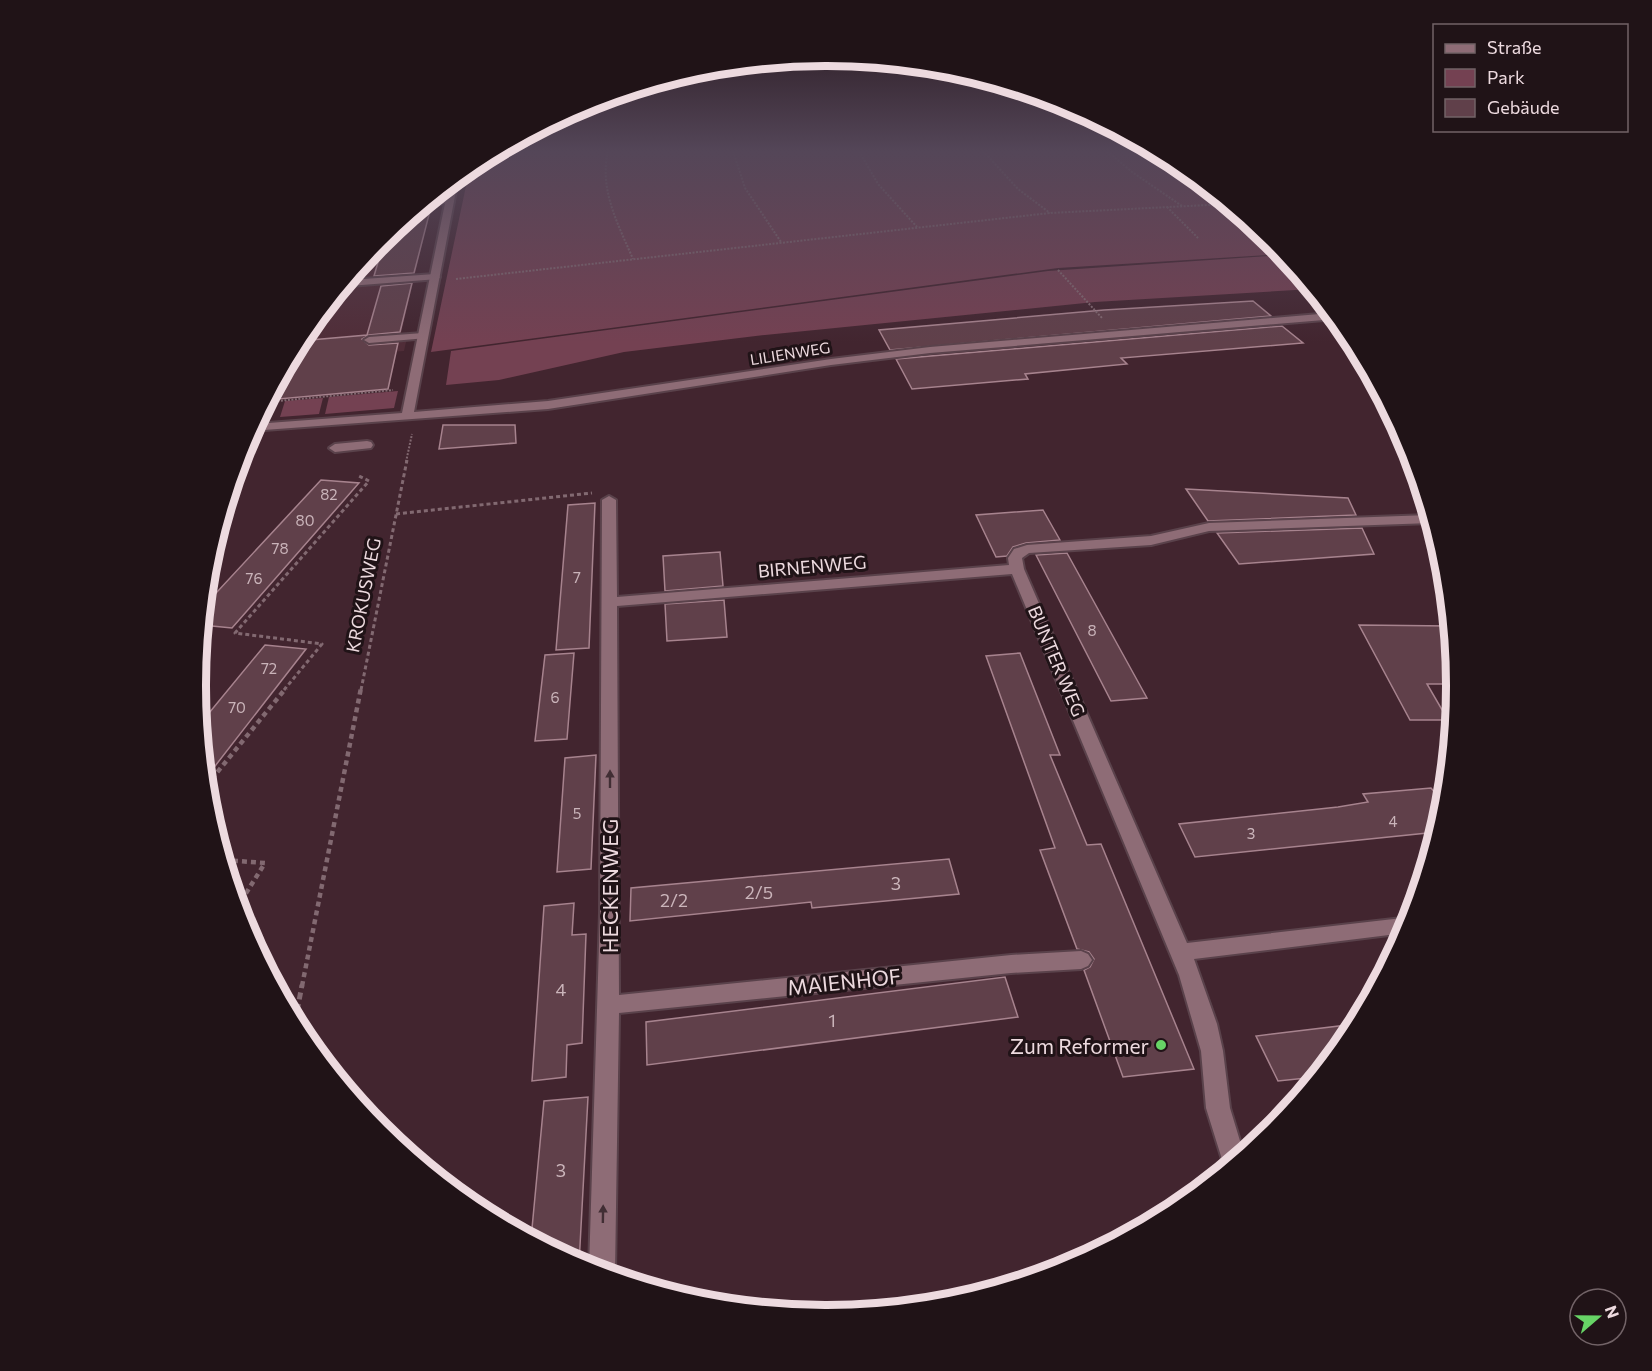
<svg xmlns="http://www.w3.org/2000/svg" width="1652" height="1371" font-family="Commissioner,sans-serif">
	<style>
		.built { fill: #502d38 }
		.green { fill: #744152 }
		.building { fill: #60404a; stroke: #a7838e; stroke-width: 1.5 }
		.lines { fill: none; stroke-linecap: round; stroke-linejoin: round }
		.service-casing { stroke: #5a424b; stroke-width: 4 }
		.minor-casing { stroke: #5a424b; stroke-width: 4 }
		.path-far3 { stroke: #826971; stroke-width: 2; stroke-dasharray: 2 1.5; stroke-linecap: butt }
		.path-far2 { stroke: #826971; stroke-width: 3; stroke-dasharray: 4 3; stroke-linecap: butt }
		.path-far1 { stroke: #826971; stroke-width: 4.5; stroke-dasharray: 5 4; stroke-linecap: butt }
		.path { stroke: #826971; stroke-width: 5; stroke-dasharray: 7 4.5; stroke-linecap: butt }
		.service { fill: #8e6c76; fill-rule: evenodd }
		.minor { fill: #8e6c76; fill-rule: evenodd }
		.oneway { fill: #412e34 }
		.poi-dot { fill: #67d466; stroke: #201317; stroke-width: 2 }
		.labels { text-anchor: middle; dominant-baseline: central; stroke-width: 6; stroke-linejoin: round; paint-order: stroke }
		.far-street-label { font-size: 15px; fill: #eddadf; stroke: #201317 }
		.number-label { font-size: 15px; fill: #cab4ba }
		.street-label { font-size: 18px; fill: #eddadf; stroke: #201317 }
		.near-number-label { font-size: 18px; fill: #cab4ba }
		.near-street-label { font-size: 21px; fill: #eddadf; stroke: #201317 }
		.near-poi-label { font-size: 21px; fill: #eddadf; stroke: #201317; text-anchor: end }
		.rim { fill: none; stroke: #eddadf; stroke-width: 8 }
	</style>
	<rect width="100%" height="100%" fill="#42252f"/>
	<!-- built -->
	<path class="built" d="M427,202L426,208L431,207L401,334L408,333L404,351L289,360L302,335L381,240Z"/>
	<!-- green -->
	<g class="green">
		<path d="M496,151H1156L1176,162L1272,240L1283,254L1058,268L431,352L470,167Z"/>
		<path d="M1284,255L1312,289L1095,302L765,335L624,352L499,380L446,385L451,351L1048,271Z"/>
		<path d="M398,391L394,408L325,414L329,397Z"/>
		<path d="M323,398L319,414L280,417L285,401Z"/>
	</g>
	<!-- building -->
	<g class="building">
		<path d="M421,206L431,207L414,273L374,276L386,235Z"/>
		<path d="M412,283L400,332L369,335L362,339L369,345L398,343L388,389L268,400L299,341L367,335L381,286Z"/>
		<path d="M1253,301L1271,316L890,350L879,330L1104,310Z"/>
		<path d="M1282,326L1303,343L1121,358L1127,364L1025,374L1028,379L912,389L896,359Z"/>
		<path d="M443,425H515L516,443L439,449Z"/>
		<path d="M321,480L359,483L232,628L202,625L204,606Z"/>
		<path d="M1186,489L1348,498L1356,515L1208,521Z"/>
		<path d="M595,503L589,648L556,650L568,505Z"/>
		<path d="M1043,510L1060,540L1026,543L1013,547L1007,556L996,557L976,515Z"/>
		<path d="M1362,528L1374,554L1239,564L1217,533Z"/>
		<path d="M720,552L723,586L665,591L663,556Z"/>
		<path d="M1067,553L1147,698L1111,701L1036,555Z"/>
		<path d="M724,600L727,637L667,641L665,604Z"/>
		<path d="M1359,625L1450,626L1456,684H1427L1448,720H1410Z"/>
		<path d="M265,645L306,649L205,779L200,724Z"/>
		<path d="M574,653L567,739L535,741L545,655Z"/>
		<path d="M1020,653L1060,755H1050L1087,845L1101,844L1194,1069L1123,1077L1084,970L1090,967L1094,959L1089,952L1077,949L1040,850L1055,848L986,656Z"/>
		<path d="M596,755L591,869L557,872L565,758Z"/>
		<path d="M1431,788L1437,795L1445,794L1437,832L1195,857L1179,824L1338,807L1368,802L1363,794Z"/>
		<path d="M949,859L959,894L812,908L811,902L630,921L631,888Z"/>
		<path d="M574,903L572,935L586,934L582,1043L567,1045L566,1077L532,1081L544,906Z"/>
		<path d="M1005,977L1018,1017L647,1065L646,1022Z"/>
		<path d="M1356,1024L1350,1036L1316,1077L1278,1081L1256,1036Z"/>
		<path d="M588,1097L579,1264L531,1239L544,1101Z"/>
	</g>
	<g class="lines">
		<!-- service casing -->
		<g class="service-casing">
			<g id="service">
				<path d="M450,198L454,201L453,203L423,205L429,200Z"/>
				<path d="M435,274L440,277L438,279L349,286L345,284L349,280Z"/>
				<path d="M423,333L427,334V338L369,343L364,340L369,337Z"/>
				<path d="M367,441L371,442L373,445L371,448L335,452L329,448L335,444Z"/>
			</g>
		</g>
		<!-- minor casing -->
		<g class="minor-casing">
			<g id="minor">
				<path d="M456,178L458,180L414,412L548,401L831,359L930,347L1331,313L1336,319L930,353L831,365L548,409L251,431L255,424L402,413L449,184Z"/>
				<path d="M609,496L616,500L617,597L1009,565L1008,558L1014,549L1027,545L1151,536L1209,523L1429,515L1431,523L1209,531L1151,545L1029,553L1022,558L1024,569L1187,943L1411,917L1405,933L1194,959L1217,1024L1223,1051L1230,1108L1244,1154L1225,1169L1206,1108L1201,1051L1179,975L1012,574L617,606L619,995L1011,955L1081,951L1088,954L1092,960L1088,966L1081,969L1011,973L619,1013L615,1273L614,1276L589,1269L600,913L602,500Z"/>
			</g>
		</g>
		<!-- path-far3 -->
		<g class="path-far3">
			<path d="M608,151C599,190 618,224 633,259"/>
			<path d="M733,151L745,188L781,242"/>
			<path d="M859,151L878,184L917,227"/>
			<path d="M983,151L1018,189L1050,213"/>
			<path d="M1107,151L1132,172L1182,206"/>
			<path d="M1167,207L1198,238"/>
			<path d="M1058,270L1102,318"/>
			<path d="M456,279L1050,213L1228,204"/>
			<path d="M267,402L393,390"/>
			<path d="M406,462L412,434"/>
		</g>
		<!-- path-far2 -->
		<g class="path-far2">
			<path d="M396,514L592,493"/>
			<path d="M284,690L322,644L235,633L369,481L359,476"/>
			<path d="M361,690L407,460"/>
		</g>
		<!-- path-far1 -->
		<g class="path-far1">
			<path d="M206,786L286,688"/>
			<path d="M224,860L265,863L238,906"/>
			<path d="M302,986L361,688"/>
		</g>
		<!-- path -->
		<path class="path" d="M295,1022L302,985"/>
		<!-- service -->
		<use href="#service" class="service"/>
		<!-- minor -->
		<use href="#minor" class="minor"/>
	</g>
	<!-- one-way arrows -->
	<defs><path id="oneway-solid" d="M-6-.8H1V-3.2L6.5 0L1 3.2V.8H-6Z" transform="scale(1.5)"/></defs>
	<g class="oneway">
		<use href="#oneway-solid" transform="translate(610 779) rotate(-90)"/>
		<use href="#oneway-solid" transform="translate(603 1214) rotate(-89)"/>
	</g>
	<!-- sky -->
	<linearGradient id="sky" x2="0" y2="1"><stop stop-color="#24141a"/><stop offset="0.44" stop-color="#544658"/><stop offset="1" stop-color="#544658" stop-opacity="0"/></linearGradient>
	<rect width="1652" height="343" fill="url(#sky)"/>
	<!-- markers -->
	<circle class="poi-dot" cx="1161" cy="1045" r="6"/>
	<g class="labels">
		<!-- far-street labels -->
		<g class="far-street-label">
			<text transform="translate(790 353) rotate(-9)">LILIENWEG</text>
		</g>
		<!-- number labels -->
		<g class="number-label">
			<text x="329" y="494">82</text>
			<text x="305" y="520">80</text>
			<text x="280" y="548">78</text>
			<text x="577" y="577">7</text>
			<text x="254" y="578">76</text>
			<text x="1092" y="630">8</text>
			<text x="269" y="668">72</text>
			<text x="555" y="697">6</text>
			<text x="237" y="707">70</text>
			<text x="577" y="813">5</text>
			<text x="1393" y="821">4</text>
			<text x="1251" y="833">3</text>
		</g>
		<!-- street labels -->
		<g class="street-label">
			<text transform="translate(812 566) rotate(-5)">BIRNENWEG</text>
			<text transform="translate(363 595) rotate(-79)">KROKUSWEG</text>
			<text transform="translate(1057 661) rotate(67)">BUNTER WEG</text>
		</g>
		<!-- near-number labels -->
		<g class="near-number-label">
			<text x="896" y="883">3</text>
			<text x="759" y="892">2/5</text>
			<text x="674" y="900">2/2</text>
			<text x="561" y="989">4</text>
			<text x="832" y="1020">1</text>
			<text x="561" y="1170">3</text>
		</g>
		<!-- near-street labels -->
		<g class="near-street-label">
			<text transform="translate(609 886) rotate(-90)">HECKENWEG</text>
			<text transform="translate(844 981) rotate(-6)">MAIENHOF</text>
		</g>
		<!-- near-poi labels -->
		<g class="near-poi-label">
			<text x="1149" y="1045">Zum Reformer</text>
		</g>
	</g>
	<!-- crop -->
	<path d="M0 0H1652V1371H0ZM825 66H827A619 619 0 0 1 1446 685V686A619 619 0 0 1 827 1305H825A619 619 0 0 1 206 686V685A619 619 0 0 1 825 66Z" fill="#201317" fill-rule="evenodd"/>
	<path class="rim" d="M825 66H827A619 619 0 0 1 1446 685V686A619 619 0 0 1 827 1305H825A619 619 0 0 1 206 686V685A619 619 0 0 1 825 66Z"/>
	<!-- legend -->
	<rect x="1433" y="24" width="195" height="108" fill="#201317" stroke="#726367" stroke-width="1.5"/>
	<rect x="1445" y="44" width="30" height="9" fill="#8e6c76" stroke="#726367" stroke-width="1.5"/>
	<text x="1487" y="54" font-size="18" fill="#eddadf">Straße</text>
	<rect x="1445" y="69" width="30" height="18" fill="#744152" stroke="#726367" stroke-width="1.5"/>
	<text x="1487" y="84" font-size="18" fill="#eddadf">Park</text>
	<rect x="1445" y="99" width="30" height="18" fill="#60404a" stroke="#726367" stroke-width="1.5"/>
	<text x="1487" y="114" font-size="18" fill="#eddadf">Gebäude</text>
	<!-- north arrow -->
	<g transform="translate(1598 1317) rotate(70)"><circle r="28" fill="#201317" stroke="#726367" stroke-width="1.5"/>
	<path d="M0-4.5L10 22L0 15L-10 22Z" fill="#67d466"/>
	<text y="-9" font-size="16" font-weight="bold" text-anchor="middle" fill="#eddadf">N</text>
	</g>
</svg>
